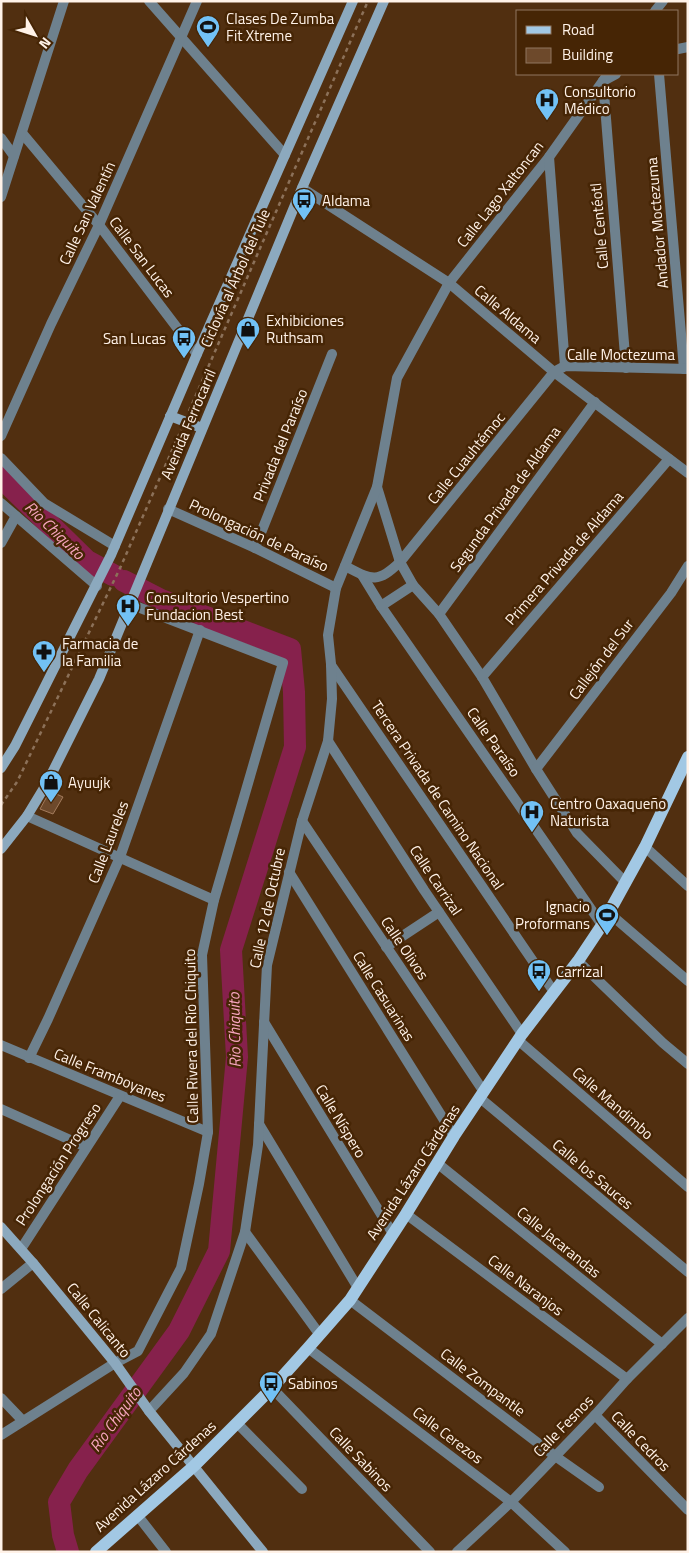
<svg xmlns="http://www.w3.org/2000/svg" width="689" height="1553" font-family="'Titillium Web',sans-serif">
	<style>
		.lines { fill: none; stroke-linecap: round; stroke-linejoin: round }
		.river { stroke: #86214c; stroke-width: 22 }
		.building { fill: #6d492b; stroke: #a37b5c }
		.path { stroke: #8c7159; stroke-width: 2.5; stroke-dasharray: 4 4; stroke-linecap: butt }
		.street { stroke: #6e818e; stroke-width: 10 }
		.secondary { stroke: #8ca9be; stroke-width: 10 }
		.primary { stroke: #a2c8e4; stroke-width: 12 }
		.labels { text-anchor: middle; dominant-baseline: central; stroke-width: 5; stroke-linejoin: round; paint-order: stroke }
		.poi-label { font-size: 15px; fill: #fff2e8; stroke: #462505; text-anchor: start }
		.street-label { font-size: 15px; fill: #fff2e8; stroke: #462505 }
		.water-label { font-size: 16px; font-style: italic; fill: #f7a5bf; stroke: #462505 }
	</style>
	<rect width="100%" height="100%" fill="#512f10"/>
	<g class="lines">
		<!-- river -->
		<g class="river">
			<path d="M1,477L87,561L113,575"/>
			<path d="M68,1552L63,1535L59,1502L78,1470L179,1331L219,1251L237,1057L231,950L295,747L294,692L290,649L161,600L124,581"/>
		</g>
	</g>
	<!-- building -->
	<path class="building" d="M50,791L63,797L53,814L40,809Z"/>
	<g class="lines">
		<!-- path -->
		<g class="path">
			<path d="M189,411L368,1"/>
			<path d="M1,805L17,782L121,566L181,430"/>
		</g>
		<!-- street -->
		<g class="street">
			<path d="M149,1L285,155"/>
			<path d="M655,11L663,1"/>
			<path d="M678,49L688,47"/>
			<path d="M608,74L549,157L449,283L397,378L377,487L400,562L413,585L439,614L482,677L536,769L577,833L626,883"/>
			<path d="M616,74L603,81L626,368"/>
			<path d="M659,74L684,369"/>
			<path d="M22,133L99,225L197,354"/>
			<path d="M1,138L14,156"/>
			<path d="M549,157L565,366"/>
			<path d="M302,188L449,283L554,372L688,473"/>
			<path d="M1,197L64,1"/>
			<path d="M1,436L51,324L99,225L197,1"/>
			<path d="M1,458L44,503L115,546"/>
			<path d="M1,503L97,586"/>
			<path d="M168,509L255,548L336,588"/>
			<path d="M1,543L16,516"/>
			<path d="M255,548L332,354"/>
			<path d="M345,566C372,580 377,584 400,562L554,372L565,366L688,369"/>
			<path d="M362,575L381,606L602,925"/>
			<path d="M381,606L413,585"/>
			<path d="M439,614L595,402"/>
			<path d="M331,665L554,992"/>
			<path d="M482,677L669,459"/>
			<path d="M328,741L424,890L522,1034"/>
			<path d="M536,769L671,593L688,566"/>
			<path d="M27,816L214,900"/>
			<path d="M302,821L484,1092"/>
			<path d="M645,847L688,886"/>
			<path d="M289,872L454,1136"/>
			<path d="M609,913L688,981"/>
			<path d="M386,947L439,912"/>
			<path d="M578,961L663,1043L688,1064"/>
			<path d="M264,1022L393,1234"/>
			<path d="M519,1041L688,1187"/>
			<path d="M1,1045L208,1132"/>
			<path d="M29,1058L48,1019L120,857L200,630"/>
			<path d="M480,1098L688,1272"/>
			<path d="M1,1109L86,1147"/>
			<path d="M259,1124L358,1288"/>
			<path d="M437,1163L662,1344"/>
			<path d="M406,1214L627,1379"/>
			<path d="M245,1232L320,1335"/>
			<path d="M21,1249L120,1096"/>
			<path d="M1,1289L33,1263"/>
			<path d="M350,1300L555,1456L599,1487"/>
			<path d="M308,1348L511,1502L565,1552"/>
			<path d="M272,1388L430,1552"/>
			<path d="M1,1398L23,1421"/>
			<path d="M149,1411L184,1373L211,1334L245,1232L258,1145L267,965L302,821L328,741L332,699L331,664L328,635L336,588L377,487"/>
			<path d="M595,1415L688,1510"/>
			<path d="M237,1423L302,1489"/>
			<path d="M1,1435L115,1363L138,1351L181,1268L199,1184L208,1132L202,955L214,900L283,663L130,604"/>
			<path d="M138,1516L166,1552"/>
			<path d="M457,1552L511,1502L595,1415L627,1379L688,1318"/>
		</g>
		<!-- secondary -->
		<g class="secondary">
			<path d="M170,416L202,428"/>
			<path d="M1,768L15,746L111,555L197,354L353,1"/>
			<path d="M1,849L27,816L47,783L99,679L302,188L384,1"/>
			<path d="M1,1227L33,1263L115,1363L149,1411L263,1552"/>
		</g>
		<!-- primary -->
		<path class="primary" d="M96,1552L194,1466L272,1388L308,1348L350,1300L406,1214L454,1136L522,1034L578,961L602,925L645,847L688,757"/>
	</g>
	<!-- icons -->
	<defs>
		<g id="stadium-pin" transform="scale(1.25)"><path d="M0 17L-7.5 6A9.5 9.5 0 1 1 7.5 6Z" fill="#72c1f5" stroke="#462505"/><path d="M0-5a6.5 5 0 1 0 0 10a6.5 5 0 1 0 0-10ZM-3.5-1.8h7v3.6h-7Z" fill="#111"/></g>
		<g id="hospital-pin" transform="scale(1.25)"><path d="M0 17L-7.5 6A9.5 9.5 0 1 1 7.5 6Z" fill="#72c1f5" stroke="#462505"/><path d="M-5-5h3v3.5h4V-5h3V5h-3V1.5h-4V5h-3Z" fill="#111"/></g>
		<g id="bus-pin" transform="scale(1.25)"><path d="M0 17L-7.5 6A9.5 9.5 0 1 1 7.5 6Z" fill="#72c1f5" stroke="#462505"/><path d="M-5-6H5V4H4V6H2V4H-2V6H-4V4H-5ZM-3.5-4V0h7V-4ZM-3.5 1.2v1.5H-2V1.2ZM2 1.2v1.5H3.5V1.2Z" fill="#111"/></g>
		<g id="shop-pin" transform="scale(1.25)"><path d="M0 17L-7.5 6A9.5 9.5 0 1 1 7.5 6Z" fill="#72c1f5" stroke="#462505"/><path d="M-5-2.5h2.3a2.7 3.5 0 0 1 5.4 0H5L5.5 6h-11ZM-1.5-2.5h3a1.5 2.3 0 0 0-3 0Z" fill="#111"/></g>
		<g id="pharmacy-pin" transform="scale(1.25)"><path d="M0 17L-7.5 6A9.5 9.5 0 1 1 7.5 6Z" fill="#72c1f5" stroke="#462505"/><path d="M-2-6h4v4h4v4h-4v4h-4v-4h-4v-4h4Z" fill="#111"/></g>
	</defs>
	<g fill-rule="evenodd">
		<use href="#stadium-pin" x="208" y="27"/>
		<use href="#hospital-pin" x="547" y="100"/>
		<use href="#bus-pin" x="304" y="200"/>
		<use href="#shop-pin" x="248" y="329"/>
		<use href="#bus-pin" x="184" y="338"/>
		<use href="#hospital-pin" x="128" y="606"/>
		<use href="#pharmacy-pin" x="44" y="652"/>
		<use href="#shop-pin" x="51" y="782"/>
		<use href="#hospital-pin" x="532" y="812"/>
		<use href="#stadium-pin" x="607" y="915"/>
		<use href="#bus-pin" x="539" y="971"/>
		<use href="#bus-pin" x="271" y="1383"/>
	</g>
	<g class="labels">
		<!-- poi labels -->
		<g class="poi-label">
			<text x="226" y="18">Clases De Zumba<tspan x="226" dy="17">Fit Xtreme</tspan></text>
			<text x="564" y="91">Consultorio<tspan x="564" dy="17">Médico</tspan></text>
			<text x="322" y="200">Aldama</text>
			<text x="266" y="320">Exhibiciones<tspan x="266" dy="17">Ruthsam</tspan></text>
			<text x="166" y="338" text-anchor="end">San Lucas</text>
			<text x="146" y="597">Consultorio Vespertino<tspan x="146" dy="17">Fundacion Best</tspan></text>
			<text x="62" y="643">Farmacia de<tspan x="62" dy="17">la Familia</tspan></text>
			<text x="68" y="782">Ayuujk</text>
			<text x="550" y="803">Centro Oaxaqueño<tspan x="550" dy="17">Naturista</tspan></text>
			<text x="590" y="906" text-anchor="end">Ignacio<tspan x="590" dy="17">Proformans</tspan></text>
			<text x="556" y="971">Carrizal</text>
			<text x="288" y="1383">Sabinos</text>
		</g>
		<!-- street labels -->
		<g class="street-label">
			<text transform="translate(500 194) rotate(-52)">Calle Lago Xaltoncan</text>
			<text transform="translate(87 213) rotate(-65)">Calle San Valentín</text>
			<text transform="translate(657 223) rotate(-95)">Andador Moctezuma</text>
			<text transform="translate(599 226) rotate(-95)">Calle Centéotl</text>
			<text transform="translate(142 257) rotate(53)">Calle San Lucas</text>
			<text transform="translate(235 278) rotate(-66)">Ciclovía al Árbol del Tule</text>
			<text transform="translate(508 314) rotate(40)">Calle Aldama</text>
			<text x="621" y="354">Calle Moctezuma</text>
			<text transform="translate(188 424) rotate(-67)">Avenida Ferrocarril</text>
			<text transform="translate(280 445) rotate(-68)">Privada del Paraíso</text>
			<text transform="translate(466 458) rotate(-51)">Calle Cuauhtémoc</text>
			<text transform="translate(505 499) rotate(-54)">Segunda Privada de Aldama</text>
			<text transform="translate(259 535) rotate(25)">Prolongación de Paraíso</text>
			<text transform="translate(564 558) rotate(-49)">Primera Privada de Aldama</text>
			<text transform="translate(601 659) rotate(-53)">Callejón del Sur</text>
			<text transform="translate(494 742) rotate(55)">Calle Paraíso</text>
			<text transform="translate(438 795) rotate(56)">Tercera Privada de Camino Nacional</text>
			<text transform="translate(108 842) rotate(-69)">Calle Laureles</text>
			<text transform="translate(436 880) rotate(56)">Calle Carrizal</text>
			<text transform="translate(267 908) rotate(-78)">Calle 12 de Octubre</text>
			<text transform="translate(405 948) rotate(56)">Calle Olivos</text>
			<text transform="translate(384 996) rotate(58)">Calle Casuarinas</text>
			<text transform="translate(191 1036) rotate(-91)">Calle Rivera del Río Chiquito</text>
			<text transform="translate(110 1075) rotate(22)">Calle Framboyanes</text>
			<text transform="translate(613 1103) rotate(41)">Calle Mandimbo</text>
			<text transform="translate(341 1121) rotate(59)">Calle Níspero</text>
			<text transform="translate(58 1164) rotate(-57)">Prolongación Progreso</text>
			<text transform="translate(413 1172) rotate(-57)">Avenida Lázaro Cárdenas</text>
			<text transform="translate(593 1174) rotate(40)">Calle los Sauces</text>
			<text transform="translate(559 1242) rotate(39)">Calle Jacarandas</text>
			<text transform="translate(526 1285) rotate(37)">Calle Naranjos</text>
			<text transform="translate(99 1320) rotate(51)">Calle Calicanto</text>
			<text transform="translate(483 1382) rotate(37)">Calle Zompantle</text>
			<text transform="translate(563 1426) rotate(-46)">Calle Fesnos</text>
			<text transform="translate(448 1435) rotate(37)">Calle Cerezos</text>
			<text transform="translate(641 1441) rotate(46)">Calle Cedros</text>
			<text transform="translate(361 1459) rotate(46)">Calle Sabinos</text>
			<text transform="translate(155 1476) rotate(-42)">Avenida Lázaro Cárdenas</text>
		</g>
		<!-- water labels -->
		<g class="water-label">
			<text transform="translate(55 530) rotate(44)">Rio Chiquito</text>
			<text transform="translate(234 1030) rotate(-91)">Rio Chiquito</text>
			<text transform="translate(115 1419) rotate(-54)">Rio Chiquito</text>
		</g>
	</g>
	<!-- border -->
	<rect width="689" height="1553" fill="none" stroke="#fff2e8" stroke-width="5"/>
	<!-- legend -->
	<rect x="516" y="10" width="162" height="65" fill="#462505" stroke="#907760"/>
	<rect x="526" y="26" width="25" height="8" fill="#a2c8e4" stroke="#907760"/>
	<text x="562" y="35" font-size="15" fill="#fff2e8">Road</text>
	<rect x="526" y="48" width="25" height="15" fill="#6d492b" stroke="#907760"/>
	<text x="562" y="60" font-size="15" fill="#fff2e8">Building</text>
	<!-- north arrow -->
	<g transform="translate(35 35) rotate(129)" stroke="#462505" stroke-width="4" paint-order="stroke">
	<path d="M0-4L9 19L0 12L-9 19Z" fill="#fff2e8"/>
	<text y="-8" font-size="14" font-weight="bold" text-anchor="middle" fill="#fff2e8">N</text>
	</g>
</svg>
